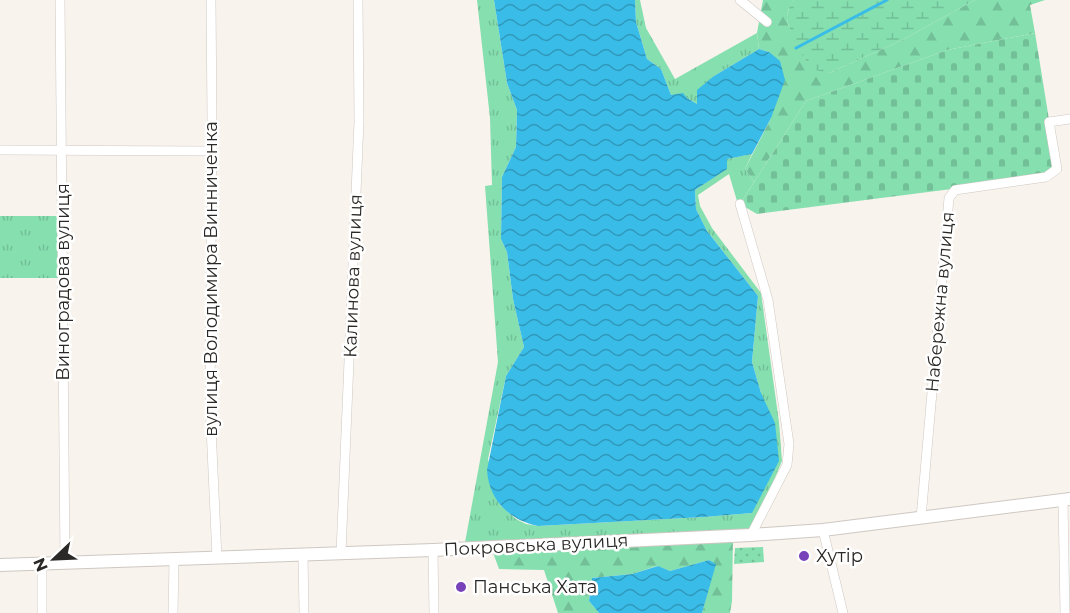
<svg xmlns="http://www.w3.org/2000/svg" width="1070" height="613" font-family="Montserrat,sans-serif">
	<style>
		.grass { fill: url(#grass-tufts) }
		.forest { fill: url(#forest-firs) }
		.wetland { fill: url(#wetland-marsh) }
		.cemetery { fill: url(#cemetery-stones) }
		.garden { fill: url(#garden-dots) }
		.water { fill: url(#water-waves) }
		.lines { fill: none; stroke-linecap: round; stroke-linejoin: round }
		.stream { stroke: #39bce7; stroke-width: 3 }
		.minor-casing { stroke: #cec8c2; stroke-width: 10 }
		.tertiary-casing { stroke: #cec8c2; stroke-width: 14 }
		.minor { stroke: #fff; stroke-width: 9 }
		.tertiary { stroke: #fff; stroke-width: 12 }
		.poi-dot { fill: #7842b9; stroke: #fff; stroke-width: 2 }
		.labels { text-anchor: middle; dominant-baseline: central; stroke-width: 5; stroke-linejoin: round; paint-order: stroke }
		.street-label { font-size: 18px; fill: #2b2927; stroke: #fff }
		.poi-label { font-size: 18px; fill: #2b2927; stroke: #fff; text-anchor: start }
	</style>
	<defs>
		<pattern id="grass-tufts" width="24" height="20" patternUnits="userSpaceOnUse" patternTransform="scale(1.5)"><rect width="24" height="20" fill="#85dfaf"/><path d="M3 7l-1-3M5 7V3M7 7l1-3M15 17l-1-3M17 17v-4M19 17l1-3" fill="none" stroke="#73bf97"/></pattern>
		<pattern id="forest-firs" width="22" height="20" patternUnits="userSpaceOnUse" patternTransform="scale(1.5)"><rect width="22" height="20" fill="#85dfaf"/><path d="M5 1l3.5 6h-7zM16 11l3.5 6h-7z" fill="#73bf97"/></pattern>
		<pattern id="wetland-marsh" width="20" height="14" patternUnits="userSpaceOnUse" patternTransform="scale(1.5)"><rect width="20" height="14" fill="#85dfaf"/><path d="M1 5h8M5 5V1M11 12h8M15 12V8" fill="none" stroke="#73bf97"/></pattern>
		<pattern id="cemetery-stones" width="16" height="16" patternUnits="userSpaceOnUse" patternTransform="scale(1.5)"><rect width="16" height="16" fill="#85dfaf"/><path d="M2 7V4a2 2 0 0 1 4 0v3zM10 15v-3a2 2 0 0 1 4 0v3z" fill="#73bf97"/></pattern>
		<pattern id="garden-dots" width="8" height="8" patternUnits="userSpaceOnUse" patternTransform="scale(1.5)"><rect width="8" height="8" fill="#85dfaf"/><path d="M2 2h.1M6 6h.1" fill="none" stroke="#73bf97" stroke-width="1.8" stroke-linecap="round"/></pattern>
		<pattern id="water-waves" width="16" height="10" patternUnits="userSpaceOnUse" patternTransform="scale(1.5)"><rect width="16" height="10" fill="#39bce7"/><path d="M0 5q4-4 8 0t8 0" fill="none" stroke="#3099bb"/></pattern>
	</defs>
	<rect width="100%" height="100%" fill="#f9f3ed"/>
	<!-- grass -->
	<g class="grass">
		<path d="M477,0H494L507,83L517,110L516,147L502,177L501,239L507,252L513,299L524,347L506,376L488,459L500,505L516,519L526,524L538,526L704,517L752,513L761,393L752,362L758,296L707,231L696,209L695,190L726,169V159L752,154L745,169L754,182L740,204L737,201L729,174L698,195L700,206L712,228L761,293L779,422L782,461L751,535L464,548L498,362L485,186L492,185L490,118Z"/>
		<path d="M635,0H640L646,28L675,79L757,33L759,49L714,76L697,104L687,98L671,95L661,69L647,59L636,22Z"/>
		<rect x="0" y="216" width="63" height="62"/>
	</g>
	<!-- forest -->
	<g class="forest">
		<path d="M763,0H794L788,10L787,17L788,24L806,61L829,73L902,40L975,0H1045L1030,5L1035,33L947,50L806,101L754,182L745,169L771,118L769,52L759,49L757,33Z"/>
		<path d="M733,535L732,601L730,613H702L715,564L709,560L670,571L657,566L632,574L592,578L589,601L599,613H558L544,570L499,569L491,547Z"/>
	</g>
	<!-- wetland -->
	<path class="wetland" d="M794,0H975L902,40L829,73C822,72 816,71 810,66C804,61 787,26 787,18C787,11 790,5 794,0Z"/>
	<!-- cemetery -->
	<path class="cemetery" d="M1035,33L1057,169L1046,177L757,214L740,204L806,101L947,50Z"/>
	<!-- garden -->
	<path class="garden" d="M763,547L764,562L734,564L735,548Z"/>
	<!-- water -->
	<g class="water">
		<path d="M494,0H635L636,22L647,59L661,69L671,95L683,93L687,98L697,104V90L714,76L759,49L769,52L780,61L785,80L771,118L752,154L727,159V169L695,190L696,209L707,231L758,296L752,362L761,393L775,423L779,461L752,513L704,517L538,526C509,520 489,500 487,470L506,376L524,347L513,299L507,252L501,239L502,177L516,147L517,110L507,83Z"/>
		<path d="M709,560L716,564L702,613H599L589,601L592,578L632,574L658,566L670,571Z"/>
	</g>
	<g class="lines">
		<!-- stream -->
		<path class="stream" d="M796,48L887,0"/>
		<!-- minor casing -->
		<g class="minor-casing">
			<g id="minor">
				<path d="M60,0L65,563"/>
				<path d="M211,0L212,120L210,405L217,558"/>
				<path d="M740,0L767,22"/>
				<path d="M0,150L210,151"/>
				<path d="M740,204L768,300L789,444L787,465L751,535"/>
				<path d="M1063,500L1065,613"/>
				<path d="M921,518L949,198L955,190L1046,177L1057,169L1049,122L1070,119"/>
				<path d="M823,530L843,613"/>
				<path d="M433,550L434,613"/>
				<path d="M341,553L359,121L358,0"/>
				<path d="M303,555L304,613"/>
				<path d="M42,564V613"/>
				<path d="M173,613L174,560"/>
			</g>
		</g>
		<!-- tertiary casing -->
		<g class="tertiary-casing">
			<path id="tertiary" d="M0,565L433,550L751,535L823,530L1070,499"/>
		</g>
		<!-- minor -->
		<use href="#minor" class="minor"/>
		<!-- tertiary -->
		<use href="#tertiary" class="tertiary"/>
	</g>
	<!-- markers -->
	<g class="poi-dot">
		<circle cx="804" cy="556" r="6"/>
		<circle cx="461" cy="587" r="6"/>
	</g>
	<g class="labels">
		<!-- street labels -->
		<g class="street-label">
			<text transform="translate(353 276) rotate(-88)">Калинова вулиця</text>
			<text transform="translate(211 279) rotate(-90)">вулиця Володимира Винниченка</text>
			<text transform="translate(63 282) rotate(-90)">Виноградова вулиця</text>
			<text transform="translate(940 302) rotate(-85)">Набережна вулиця</text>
			<text transform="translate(536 545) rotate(-3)">Покровська вулиця</text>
		</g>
		<!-- poi labels -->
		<g class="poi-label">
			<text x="816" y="556">Хутір</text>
			<text x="473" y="587">Панська Хата</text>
		</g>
	</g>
	<!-- north arrow -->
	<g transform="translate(54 559) rotate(247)" stroke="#ffffff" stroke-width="4.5" paint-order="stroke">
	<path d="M0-4.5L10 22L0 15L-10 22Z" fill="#2b2927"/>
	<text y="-9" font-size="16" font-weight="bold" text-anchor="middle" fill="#2b2927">N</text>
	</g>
</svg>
